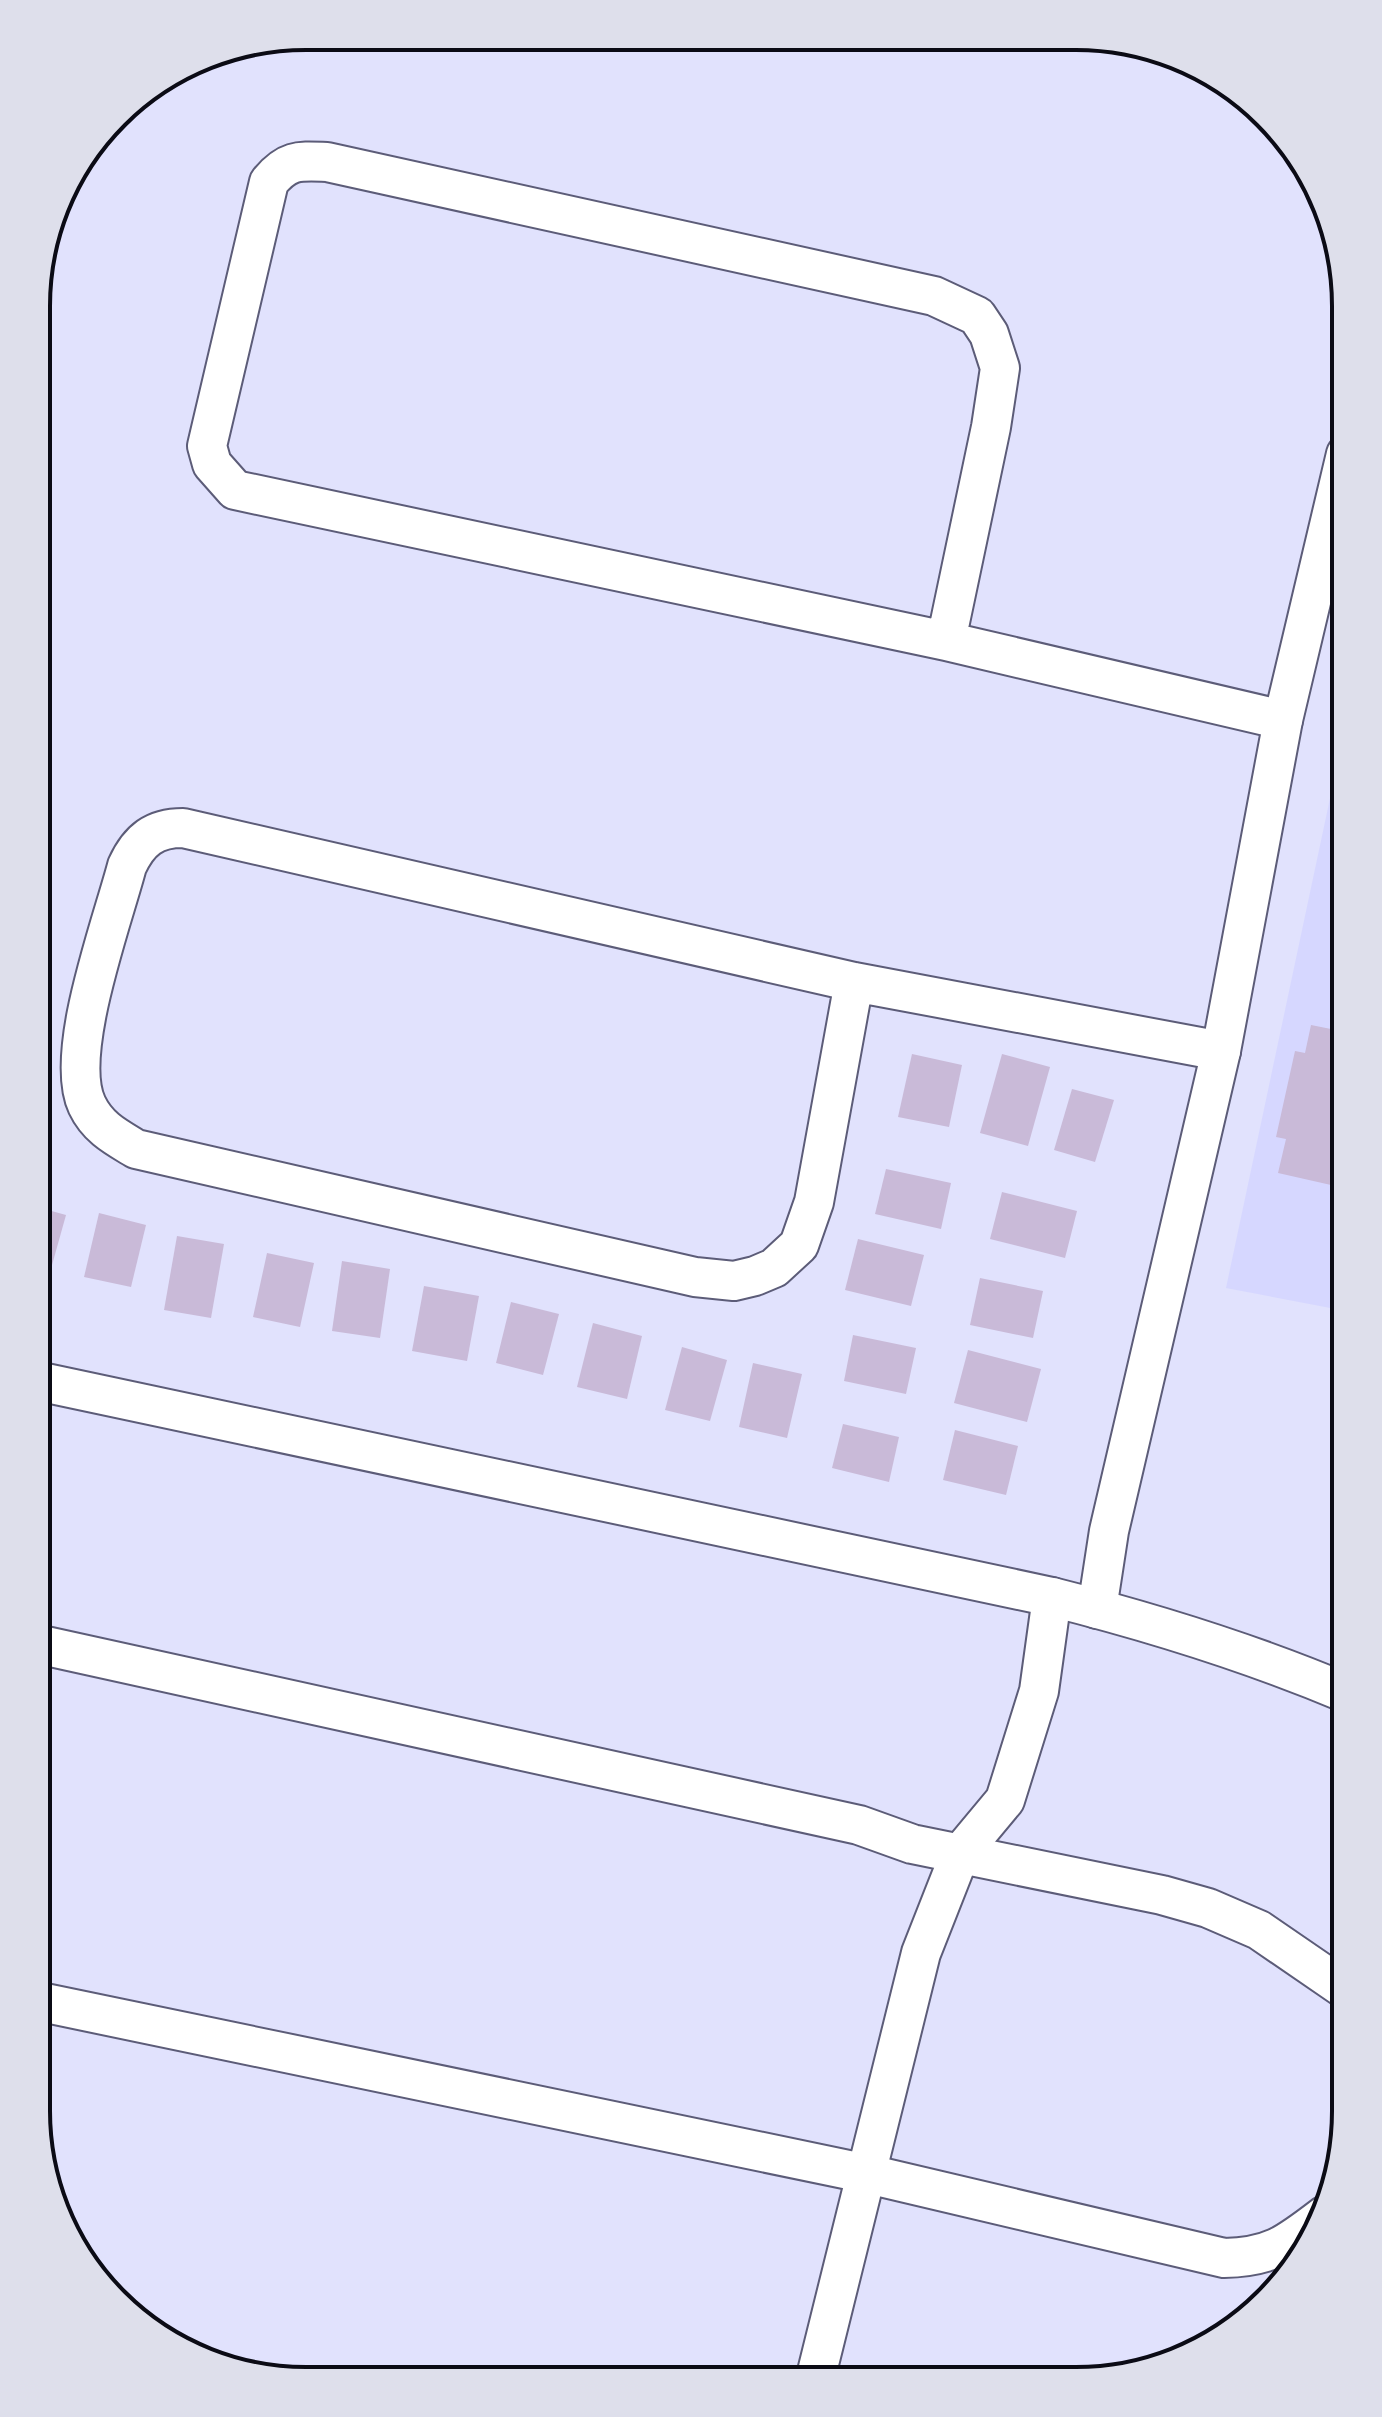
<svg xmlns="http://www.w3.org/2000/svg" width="1382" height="2417" font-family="'Open Sans',sans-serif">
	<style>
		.built { fill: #d6d7ff }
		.building { fill: #c9bad8 }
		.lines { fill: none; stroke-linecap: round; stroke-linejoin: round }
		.street-casing { stroke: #5c5c78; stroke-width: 42 }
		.street { stroke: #fff; stroke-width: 38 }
		.rim { fill: none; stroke: #0b0b15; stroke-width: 4 }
	</style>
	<rect width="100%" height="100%" fill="#e1e2fd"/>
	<!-- built -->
	<path class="built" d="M1346,723V1311L1226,1288Z"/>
	<!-- building -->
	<g class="building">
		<path d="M1311,1025L1346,1032V1153L1338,1151L1331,1185L1278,1173L1286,1139L1276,1137L1295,1051L1305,1053Z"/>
		<path d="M912,1054L962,1065L949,1127L898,1117Z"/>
		<path d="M1002,1054L1050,1067L1028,1146L980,1133Z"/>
		<path d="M1072,1089L1114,1100L1095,1162L1054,1150Z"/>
		<path d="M886,1169L951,1183L941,1229L875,1214Z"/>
		<path d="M1002,1192L1077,1211L1065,1258L990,1239Z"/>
		<path d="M37,1207L66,1215L47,1283L37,1281Z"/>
		<path d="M99,1213L146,1225L131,1287L84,1277Z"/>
		<path d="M177,1236L224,1244L211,1318L164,1310Z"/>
		<path d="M858,1239L924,1255L911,1306L845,1290Z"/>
		<path d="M267,1253L314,1263L300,1327L253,1317Z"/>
		<path d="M342,1261L390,1269L380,1338L332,1331Z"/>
		<path d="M980,1278L1043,1291L1033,1338L970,1325Z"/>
		<path d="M424,1286L479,1296L467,1361L412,1351Z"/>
		<path d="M511,1302L559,1314L543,1375L496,1363Z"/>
		<path d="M593,1323L642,1336L627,1399L577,1387Z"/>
		<path d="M853,1335L916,1348L906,1394L844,1381Z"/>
		<path d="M682,1347L727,1360L710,1421L665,1410Z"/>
		<path d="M968,1350L1041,1369L1027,1422L954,1403Z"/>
		<path d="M753,1363L802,1374L787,1438L739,1427Z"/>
		<path d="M843,1424L899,1437L889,1482L832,1468Z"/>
		<path d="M955,1430L1018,1446L1006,1495L943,1480Z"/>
	</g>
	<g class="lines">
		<!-- street casing -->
		<g class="street-casing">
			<g id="street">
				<path d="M946,641L991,427L1000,368L989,334L977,316L934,296L327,162C299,161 288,159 269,182L207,446L212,464L235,490L946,641L1283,720"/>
				<path d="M854,982L814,1202L799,1245L774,1268L755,1276L734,1281L695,1277L136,1149C116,1137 98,1128 87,1105C63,1054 112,923 127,866C139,840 154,828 183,828L854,982L1221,1051"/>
				<path d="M37,1381L1052,1597C1151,1622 1251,1653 1346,1693"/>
				<path d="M1097,1609L1109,1531L1221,1051L1283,720L1346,454"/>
				<path d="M37,1644L859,1825L912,1844L1162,1895L1208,1908L1259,1930L1345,1989"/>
				<path d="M36,2001L868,2174L1224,2258C1272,2257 1287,2244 1325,2215"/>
				<path d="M815,2380L921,1953L960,1854L1005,1800L1039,1691L1052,1597"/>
			</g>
		</g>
		<!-- street -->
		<use href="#street" class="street"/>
	</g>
	<!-- crop -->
	<path d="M0 0H1382V2417H0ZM306 50H1076A256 256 0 0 1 1332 306V2111A256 256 0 0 1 1076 2367H306A256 256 0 0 1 50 2111V306A256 256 0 0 1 306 50Z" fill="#dedfeb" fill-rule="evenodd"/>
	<path class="rim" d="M306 50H1076A256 256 0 0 1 1332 306V2111A256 256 0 0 1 1076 2367H306A256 256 0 0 1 50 2111V306A256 256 0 0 1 306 50Z"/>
</svg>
